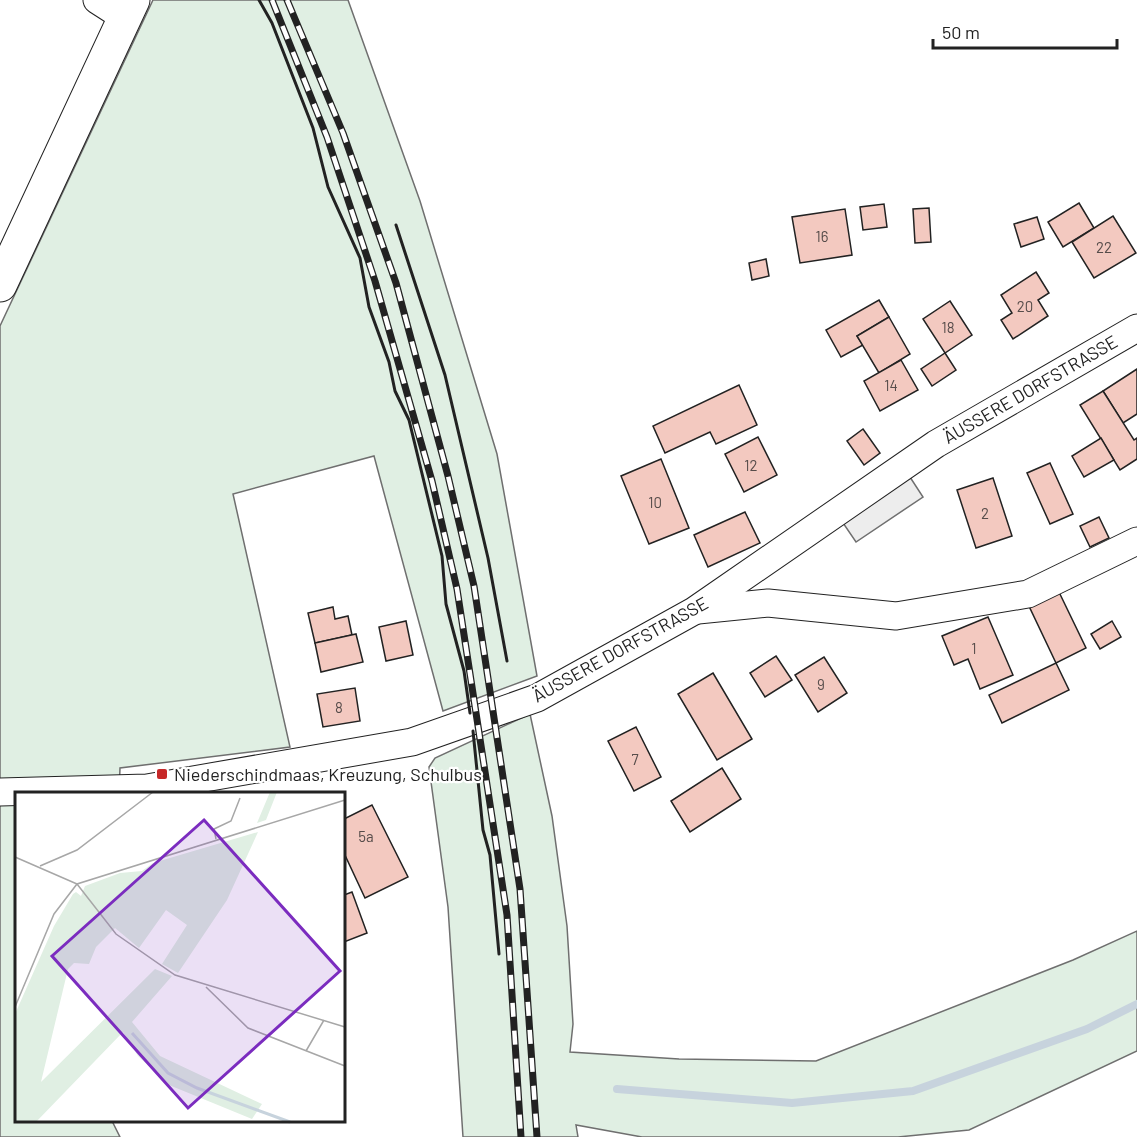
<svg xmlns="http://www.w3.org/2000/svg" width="1137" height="1137" font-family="Barlow,sans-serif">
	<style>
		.green { fill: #e0efe3; stroke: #6f6f6f; stroke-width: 1.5 }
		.parking { fill: #ededed; stroke: #6f6f6f; stroke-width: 1.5 }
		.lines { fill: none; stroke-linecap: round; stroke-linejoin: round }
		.stream { stroke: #c7d3dd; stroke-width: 8 }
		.building { fill: #f3c9c0; stroke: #222; stroke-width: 1.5 }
		.minor-casing { stroke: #222; stroke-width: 29 }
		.major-casing { stroke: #222; stroke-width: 35 }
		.minor { stroke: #fff; stroke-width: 27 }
		.major { stroke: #fff; stroke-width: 33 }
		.rail-casing { stroke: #222; stroke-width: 7 }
		.rail { stroke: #fff; stroke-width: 4.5; stroke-dasharray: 14; stroke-linecap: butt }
		.wall { stroke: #222; stroke-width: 3 }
		.poi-dot { fill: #c62828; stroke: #fff; stroke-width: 2 }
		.labels { text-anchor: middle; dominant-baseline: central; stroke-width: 4.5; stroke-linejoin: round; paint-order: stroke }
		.number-label { font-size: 15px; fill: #564c4a }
		.street-label { font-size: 18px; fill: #222; stroke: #fff }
		.poi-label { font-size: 18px; fill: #222; stroke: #fff; text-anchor: start }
		.inset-river { fill: none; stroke: #c7d3dd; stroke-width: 3 }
		.inset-road { fill: none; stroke: #a7a7a7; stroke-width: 1.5 }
		.view { fill: #7b2cbf; fill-opacity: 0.15; stroke: #7b2cbf; stroke-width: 3 }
		.inset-edge { fill: none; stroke: #222; stroke-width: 3 }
	</style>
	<rect width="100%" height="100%" fill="#fff"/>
	<!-- green -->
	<g class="green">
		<path d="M153,0H348L420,201L497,454L537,676L443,711L374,456L233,494L290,747L120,768L119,793L16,794V1120L112,1121L120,1137H0V326Z"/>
		<path d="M530,714L552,816L567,926L573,1024L570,1052L679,1059L816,1061L1073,960L1137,931V1051L969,1130L898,1137H642L576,1125L578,1137H463L448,907L429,767L435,758Z"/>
	</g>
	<!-- parking -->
	<path class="parking" d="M908,474L923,497L856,542L841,520Z"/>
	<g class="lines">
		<!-- stream -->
		<path class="stream" d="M617,1089L792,1103L913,1091L1087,1029L1137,1004"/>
	</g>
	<!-- building -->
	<g class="building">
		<path d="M1079,203L1094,228L1063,247L1048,222Z"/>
		<path d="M884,204L887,227L863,230L860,207Z"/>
		<path d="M929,208L931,242L915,243L913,209Z"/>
		<path d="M845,209L852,255L800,263L792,217Z"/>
		<path d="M1113,216L1136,253L1094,278L1072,242Z"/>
		<path d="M1037,217L1044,239L1021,247L1014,224Z"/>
		<path d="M766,259L769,276L752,280L749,263Z"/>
		<path d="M1036,272L1049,293L1038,300L1048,316L1013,339L1001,320L1012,313L1001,295Z"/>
		<path d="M879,300L889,317L857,336L863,345L841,357L826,330Z"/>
		<path d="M950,301L972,335L945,353L923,319Z"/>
		<path d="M889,317L910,354L879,373L857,336Z"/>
		<path d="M945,353L956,370L932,386L921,369Z"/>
		<path d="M901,360L918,390L880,411L864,381Z"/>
		<path d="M1137,369V414L1123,423L1103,391Z"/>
		<path d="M739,385L757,425L716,444L710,432L665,453L653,426Z"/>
		<path d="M1103,391L1134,440L1137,438V459L1120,470L1080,405Z"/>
		<path d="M863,429L880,453L864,465L847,441Z"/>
		<path d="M758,437L777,475L744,492L725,454Z"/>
		<path d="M1101,438L1114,460L1084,477L1072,456Z"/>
		<path d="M661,459L689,528L649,544L621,476Z"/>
		<path d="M1050,463L1073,514L1050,524L1027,473Z"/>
		<path d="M993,478L1012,536L976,548L957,490Z"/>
		<path d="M745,512L760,543L708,567L694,535Z"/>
		<path d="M1099,517L1109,538L1090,547L1080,526Z"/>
		<path d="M1058,590L1086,648L1056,663L1028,604Z"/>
		<path d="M333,607L335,619L348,616L352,635L315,643L308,613Z"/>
		<path d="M988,617L1013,675L980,689L968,659L954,665L942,636Z"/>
		<path d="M406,621L413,655L386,661L379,627Z"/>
		<path d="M1112,621L1121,637L1100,649L1091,634Z"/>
		<path d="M356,634L363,662L321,672L315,643Z"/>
		<path d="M776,656L792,680L765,697L750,673Z"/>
		<path d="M824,657L847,693L818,712L795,675Z"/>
		<path d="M1056,663L1069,690L1002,723L989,695Z"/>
		<path d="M713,673L752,739L717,760L678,694Z"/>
		<path d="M355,688L360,721L323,727L317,694Z"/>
		<path d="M636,727L661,777L634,791L608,741Z"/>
		<path d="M722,768L741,799L690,832L671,801Z"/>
		<path d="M372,805L408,877L365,898L344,853V819Z"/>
		<path d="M352,892L367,933L344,942V895Z"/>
	</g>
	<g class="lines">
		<!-- minor casing -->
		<g class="minor-casing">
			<g id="minor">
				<path d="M97,0L125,18"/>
				<path d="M698,610L768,603L896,616L1028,594L1137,541"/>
				<path d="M0,792L147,788L412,742L537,698L694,611L936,444L1137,328"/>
			</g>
		</g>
		<!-- major casing -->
		<g class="major-casing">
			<path id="major" d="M0,285L133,0"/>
		</g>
		<!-- minor -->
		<use href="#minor" class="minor"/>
		<!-- major -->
		<use href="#major" class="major"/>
		<!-- rail casing -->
		<g class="rail-casing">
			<g id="rail">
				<path d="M272,0L327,137L375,281L432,481L457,589L507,915L521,1137"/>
				<path d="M287,0L343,133L396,283L448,476L474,586L520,889L537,1137"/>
			</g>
		</g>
		<!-- rail -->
		<use href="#rail" class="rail"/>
		<!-- wall -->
		<g class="wall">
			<path d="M259,0L272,23L313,128L328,187L360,258L369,307L389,362L395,391L409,420L442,556L446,604L464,671L470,713"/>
			<path d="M396,225L445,375L488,558L507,661"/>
			<path d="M473,731L483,830L490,855L499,954"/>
		</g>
	</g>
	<!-- markers -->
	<rect class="poi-dot" x="156" y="768" width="12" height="12" rx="3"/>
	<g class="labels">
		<!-- number labels -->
		<g class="number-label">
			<text x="822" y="236">16</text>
			<text x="1104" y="247">22</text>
			<text x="1025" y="306">20</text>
			<text x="948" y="327">18</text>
			<text x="891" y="385">14</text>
			<text x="751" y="465">12</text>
			<text x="655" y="502">10</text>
			<text x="985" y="513">2</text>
			<text x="974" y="648">1</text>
			<text x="821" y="684">9</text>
			<text x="339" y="707">8</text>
			<text x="635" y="759">7</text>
			<text x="366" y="836">5a</text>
		</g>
		<!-- street labels -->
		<g class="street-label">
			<text transform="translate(1030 389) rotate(-30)">ÄUSSERE DORFSTRASSE</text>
			<text transform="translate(620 649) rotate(-29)">ÄUSSERE DORFSTRASSE</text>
		</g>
		<!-- poi labels -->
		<g class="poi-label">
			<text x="174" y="774">Niederschindmaas, Kreuzung, Schulbus</text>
		</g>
	</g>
	<!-- overview -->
	<g transform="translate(15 792)">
		<rect width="330" height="330" fill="#fff"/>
		<path d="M255,0H262L251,28L242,31ZM243,40L212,108L163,181L147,172L172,133L151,118L124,156L100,136L81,155L74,172L59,171L53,177L26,290L140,177L157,184L117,230L145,264L247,312L237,327L154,293L123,264L108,240L21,330H0V222L39,134L58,102L61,100L66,104L70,94L105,81L127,79L138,71Z" fill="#e0efe3"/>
		<path class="inset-river" d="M117,241L153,281L182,296L275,330"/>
		<path class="inset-road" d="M201,47L199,37L216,29L225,6M0,65L62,92M25,74L62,58L138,0M62,92L101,142L160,183L330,235M191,195L233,236L330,274M0,215L39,122L62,92L330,8M291,259L309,228"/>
		<path class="view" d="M189,28L325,179L173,316L37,164Z"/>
		<rect width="330" height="330" class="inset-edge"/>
	</g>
	<!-- scale -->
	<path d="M933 39v9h184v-9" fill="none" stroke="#222222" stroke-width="3"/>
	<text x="942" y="39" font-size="18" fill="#222222" stroke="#ffffff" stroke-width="4.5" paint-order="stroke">50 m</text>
</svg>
